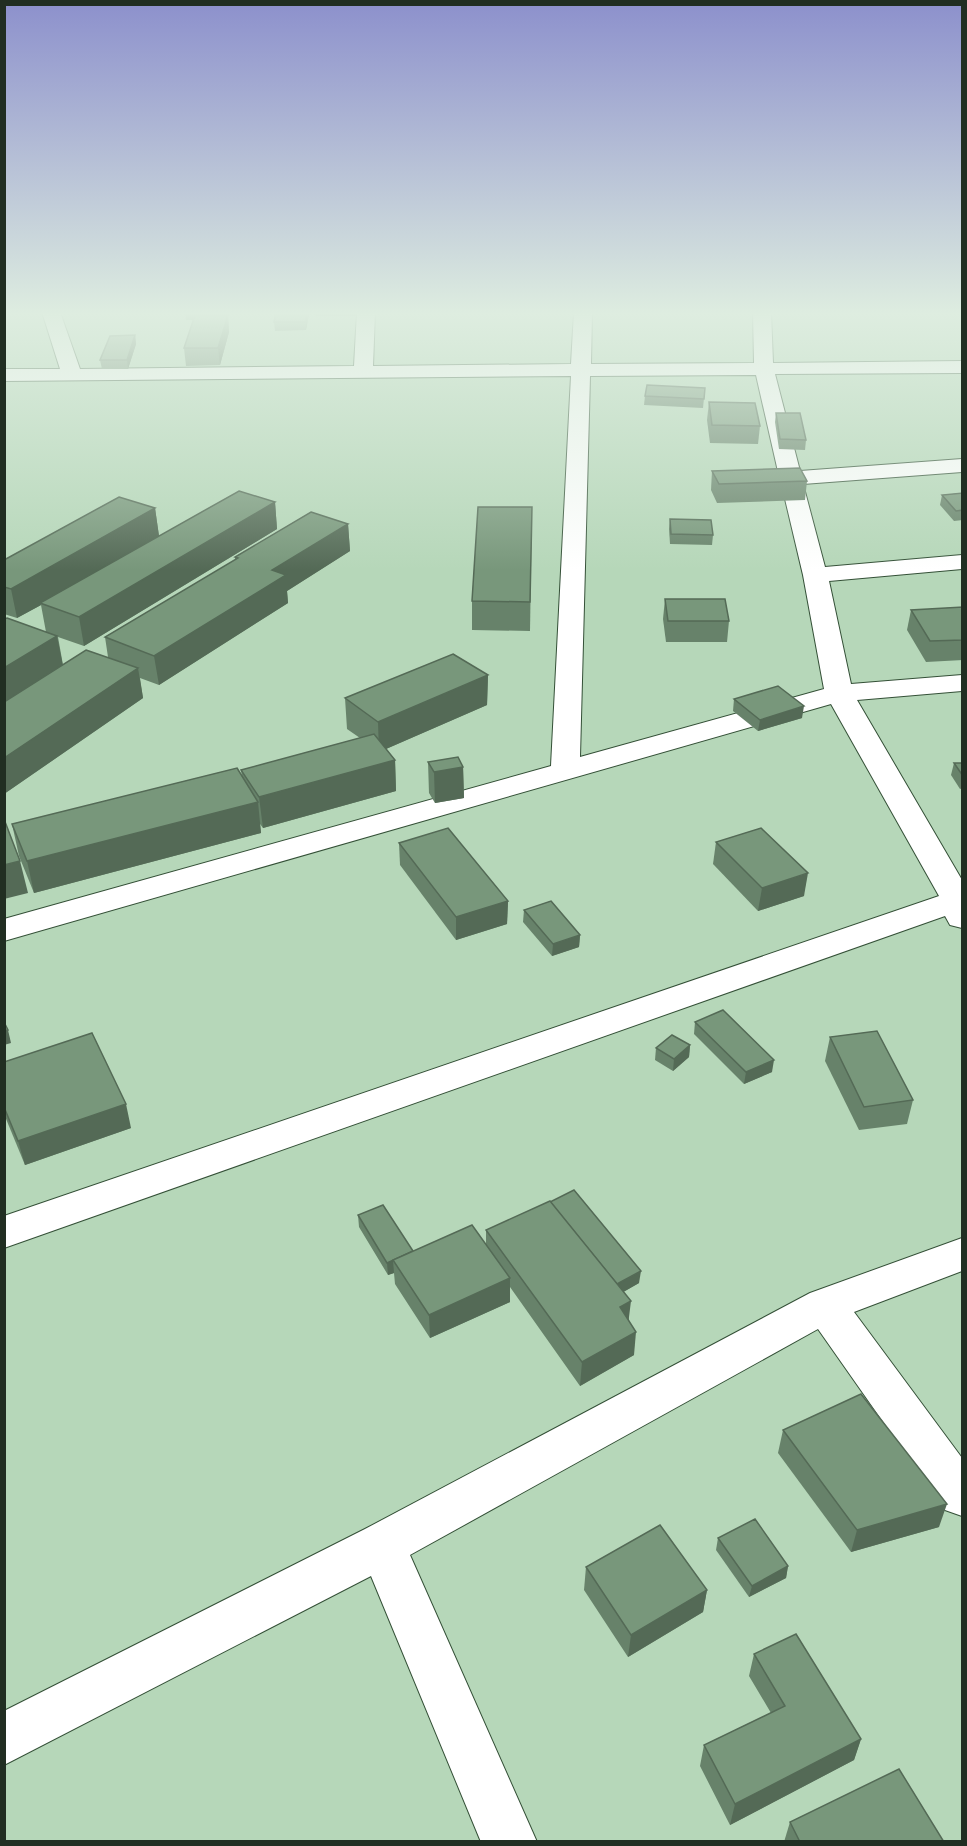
<svg xmlns="http://www.w3.org/2000/svg" width="967" height="1846" font-family="'Times New Roman',serif">
	<style>
		.lines { fill: none; stroke-linecap: round; stroke-linejoin: round }
		.street-casing { stroke: #345037; stroke-width: 2 }
		.street { fill: #fff; fill-rule: evenodd }
		.wall { fill: #67826a }
		.shaded-wall { fill: #546a56 }
		.building { fill: #78977b; stroke: #546a56; stroke-width: 1.5 }
	</style>
	<rect width="100%" height="100%" fill="#b6d7b9"/>
	<g class="lines">
		<!-- street casing -->
		<g class="street-casing">
			<g id="street">
				<path d="M42,312H60L80,369L354,366L357,312H375L373,366L571,364L574,312H592L591,364L754,363L753,312H771L773,363L962,361V373L775,374L800,471L962,459V472L803,484L825,567L962,555V569L829,581L851,684L962,675V691L857,700L962,880V928L950,925L945,916L4,1248V1216L939,896L831,704L4,941V919L551,766L571,376L4,381V369H60ZM756,375L779,476L778,478L781,482L803,575L824,689L580,757L590,376Z"/>
				<path d="M962,1238V1271L854,1312L962,1458V1516L945,1510L818,1329L410,1555L537,1842H481L371,1576L4,1765V1711L365,1529L810,1293Z"/>
			</g>
		</g>
		<!-- street -->
		<use href="#street" class="street"/>
	</g>
	<!-- wall -->
	<g class="wall">
		<path d="M185,312H229L228,316L229,332L220,365L186,366L184,348L194,320H186Z"/>
		<path d="M316,312H356L355,316H316Z"/>
		<path d="M309,314L306,330L275,331L274,322Z"/>
		<path d="M135,335L136,344L128,369H102L100,360Z"/>
		<path d="M705,388L703,408L644,405L645,396Z"/>
		<path d="M709,402L760,426L758,444L710,443L707,420Z"/>
		<path d="M776,413L806,440L805,450L779,449L775,422Z"/>
		<path d="M712,471L807,481L805,500L717,503L711,490Z"/>
		<path d="M963,493V520L954,521L940,505L942,495Z"/>
		<path d="M275,502L277,529L84,646L58,637L63,665L108,657L105,637L235,560V557L348,524L350,551L287,591L288,603L159,685L140,678L143,698L4,794V619L46,632L41,605L17,618L4,614V560L155,508L159,536L122,557Z"/>
		<path d="M532,507L530,631L472,630V601Z"/>
		<path d="M670,519L713,535L712,545L670,544L669,529Z"/>
		<path d="M665,599L729,621L727,642H666L663,619Z"/>
		<path d="M963,607V660L926,662L907,630L911,610Z"/>
		<path d="M488,675L487,705L386,749L395,760L396,791L263,828L260,824L261,833L34,893L19,856L12,824L242,777L241,770L360,738L347,729L345,698Z"/>
		<path d="M734,699L802,718L758,731L733,711Z"/>
		<path d="M428,762L463,767L464,798L435,803L429,793Z"/>
		<path d="M954,763H963V788L960,789L951,775Z"/>
		<path d="M716,842L804,896L758,911L713,864Z"/>
		<path d="M399,843L508,901L507,924L456,940L400,865Z"/>
		<path d="M524,910L580,935L579,947L552,956L523,922Z"/>
		<path d="M695,1022L772,1072L744,1084L694,1034Z"/>
		<path d="M830,1037L913,1100L907,1124L859,1130L825,1061Z"/>
		<path d="M690,1045L689,1057L673,1071L655,1060L656,1048Z"/>
		<path d="M4,1062L131,1128L25,1165L4,1114Z"/>
		<path d="M358,1215L413,1251L486,1245V1230L639,1283L623,1292L629,1320L634,1355L580,1386L510,1287V1302L430,1338L395,1284L394,1273L388,1275L359,1227Z"/>
		<path d="M783,1430L939,1527L851,1552L778,1453Z"/>
		<path d="M718,1538L788,1566L786,1578L749,1597L716,1550Z"/>
		<path d="M586,1567L707,1590L703,1612L628,1657L584,1590Z"/>
		<path d="M754,1654L861,1739L854,1760L730,1825L700,1766L704,1745L771,1713L749,1676Z"/>
		<path d="M790,1822L944,1842H784Z"/>
	</g>
	<!-- shaded-wall -->
	<g class="shaded-wall">
		<path d="M225,312H229L228,316L229,332L220,365L218,348L226,320Z"/>
		<path d="M307,312H309V314L306,330V322Z"/>
		<path d="M135,335L136,344L128,369L127,360Z"/>
		<path d="M275,502L277,529L84,646L79,617Z"/>
		<path d="M155,508L159,536L42,604L40,603L41,605L17,618L11,589Z"/>
		<path d="M348,524L350,551L287,591L288,603L159,685L154,656L272,570Z"/>
		<path d="M57,636L63,666L4,702V668Z"/>
		<path d="M138,668L143,698L4,794V758Z"/>
		<path d="M488,675L487,705L379,752L378,722Z"/>
		<path d="M804,706L802,718L758,731L760,720Z"/>
		<path d="M395,760L396,791L263,828L259,797Z"/>
		<path d="M463,767L464,798L435,803L434,772Z"/>
		<path d="M258,802L261,833L34,893L27,861Z"/>
		<path d="M20,861L28,893L4,899V865Z"/>
		<path d="M808,873L804,896L758,911L762,888Z"/>
		<path d="M508,901L507,924L456,940V917Z"/>
		<path d="M580,935L579,947L552,956L553,944Z"/>
		<path d="M8,1030L11,1043L4,1045V1031Z"/>
		<path d="M690,1045L689,1057L673,1071L674,1059Z"/>
		<path d="M774,1060L772,1072L744,1084L746,1072Z"/>
		<path d="M126,1104L131,1128L25,1165L18,1141Z"/>
		<path d="M393,1260L394,1273L388,1275L387,1263Z"/>
		<path d="M641,1271L639,1283L613,1298L614,1286Z"/>
		<path d="M510,1278V1302L430,1338L429,1315Z"/>
		<path d="M631,1301L628,1325L620,1307Z"/>
		<path d="M636,1332L634,1355L580,1386L582,1362Z"/>
		<path d="M947,1504L939,1527L851,1552L857,1530Z"/>
		<path d="M788,1566L786,1578L749,1597L752,1586Z"/>
		<path d="M707,1590L703,1612L628,1657L631,1635Z"/>
		<path d="M861,1739L854,1760L730,1825L735,1804Z"/>
	</g>
	<!-- building -->
	<g class="building">
		<path d="M276,312H307L306,322H274Z"/>
		<path d="M195,315H228L218,348H184Z"/>
		<path d="M135,335L127,360H100L110,336Z"/>
		<path d="M647,385L705,388L704,399L645,396Z"/>
		<path d="M709,402L755,403L760,426L712,425Z"/>
		<path d="M776,413H800L806,440L780,439Z"/>
		<path d="M800,468L807,481L719,484L712,471Z"/>
		<path d="M239,491L275,502L79,617L40,603Z"/>
		<path d="M963,493V510L956,511L942,495Z"/>
		<path d="M119,497L155,508L11,589L4,587V560Z"/>
		<path d="M478,507H532L530,602L472,601Z"/>
		<path d="M311,512L348,524L272,570L286,575L154,656L105,637L238,558L235,557Z"/>
		<path d="M670,519L711,520L713,535L671,534Z"/>
		<path d="M665,599H725L729,621H668Z"/>
		<path d="M963,607V640L930,641L911,610Z"/>
		<path d="M7,618L57,636L4,668V619Z"/>
		<path d="M86,650L138,668L4,758V702Z"/>
		<path d="M453,654L488,675L378,722L345,698Z"/>
		<path d="M778,686L804,706L760,720L734,699Z"/>
		<path d="M374,734L395,760L259,797L241,770Z"/>
		<path d="M458,757L463,767L434,772L428,762Z"/>
		<path d="M954,763H963V776Z"/>
		<path d="M237,768L258,802L27,861L12,824Z"/>
		<path d="M4,819L20,861L4,865Z"/>
		<path d="M448,828L508,901L456,917L399,843Z"/>
		<path d="M761,828L808,873L762,888L716,842Z"/>
		<path d="M551,901L580,935L553,944L524,910Z"/>
		<path d="M723,1010L774,1060L746,1072L695,1022Z"/>
		<path d="M4,1022L8,1030L4,1031Z"/>
		<path d="M877,1031L913,1100L864,1107L830,1037Z"/>
		<path d="M92,1033L126,1104L18,1141L4,1107V1062Z"/>
		<path d="M672,1035L690,1045L674,1059L656,1048Z"/>
		<path d="M574,1190L641,1271L617,1284L550,1202Z"/>
		<path d="M550,1201L631,1301L620,1307L636,1332L582,1362L486,1230Z"/>
		<path d="M383,1205L413,1251L387,1263L358,1215Z"/>
		<path d="M472,1225L510,1278L429,1315L393,1260Z"/>
		<path d="M861,1394L947,1504L857,1530L783,1430Z"/>
		<path d="M755,1519L788,1566L752,1586L718,1538Z"/>
		<path d="M660,1525L707,1590L631,1635L586,1567Z"/>
		<path d="M796,1634L861,1739L735,1804L704,1745L785,1706L754,1654Z"/>
		<path d="M899,1769L944,1842H800L790,1822Z"/>
	</g>
	<!-- sky -->
	<linearGradient id="sky" x2="0" y2="1"><stop stop-color="#8c90cc"/><stop offset="0.55" stop-color="#deede0"/><stop offset="1" stop-color="#deede0" stop-opacity="0"/></linearGradient>
	<rect width="967" height="570" fill="url(#sky)"/>
	<!-- border -->
	<rect width="967" height="1846" fill="none" stroke="#212e22" stroke-width="12"/>
</svg>
